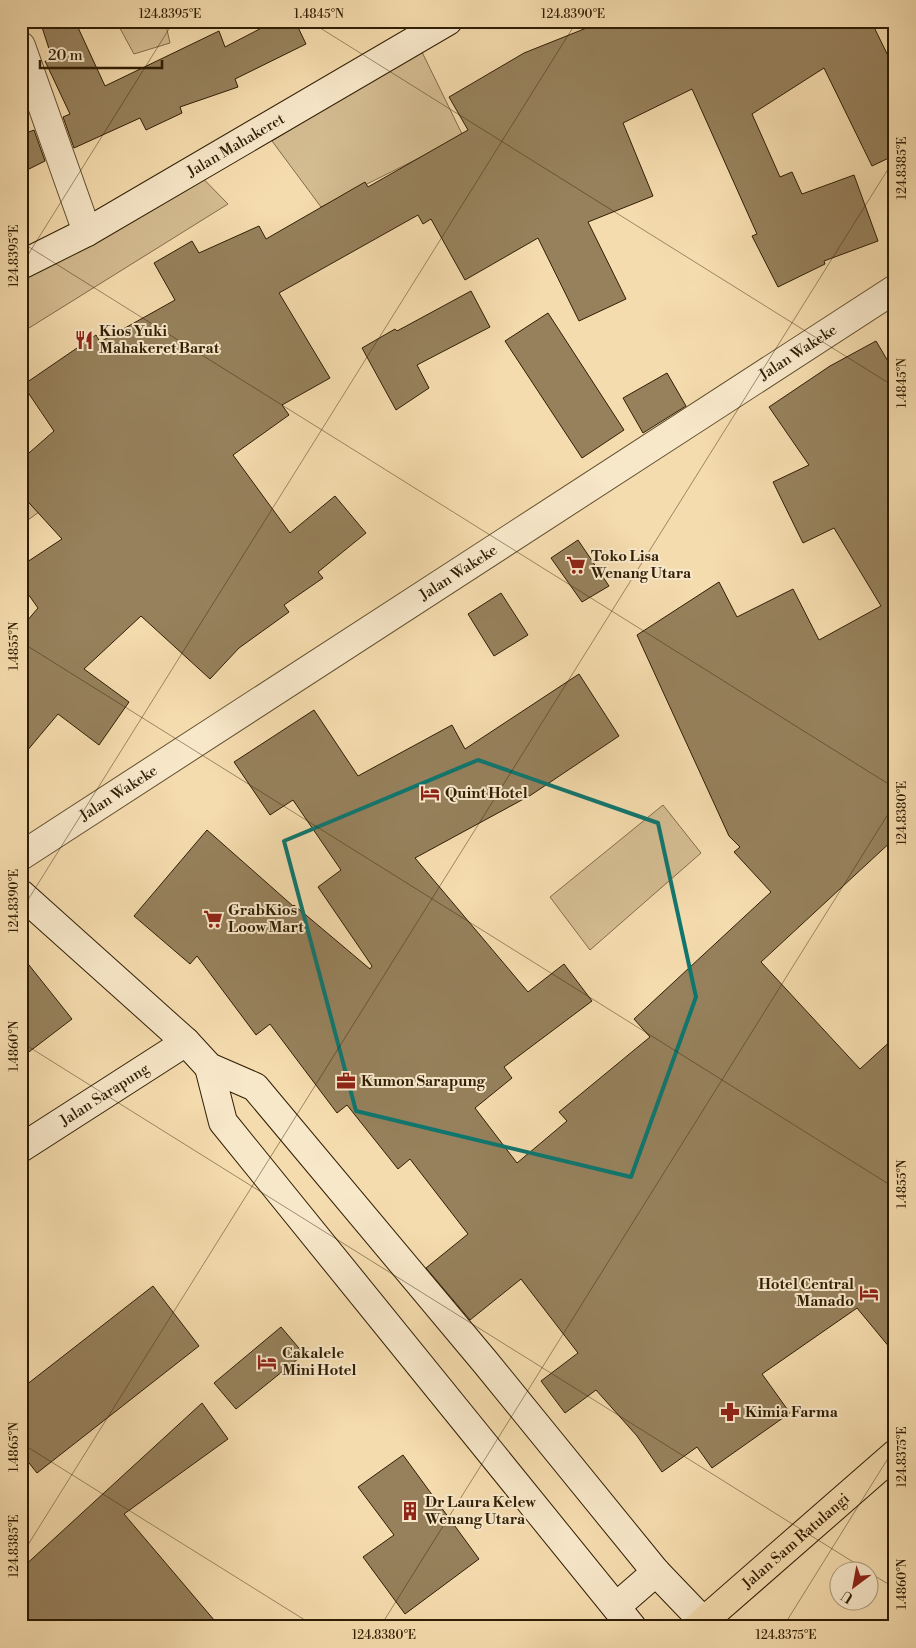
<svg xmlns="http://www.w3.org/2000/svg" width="916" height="1648" font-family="'Libre Bodoni',serif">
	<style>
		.green { fill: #d4bc91; stroke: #826d4a }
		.building { fill: #96815c; stroke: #301e04 }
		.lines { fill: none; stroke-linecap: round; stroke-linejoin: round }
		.street-casing { stroke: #614e2e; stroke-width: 30 }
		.secondary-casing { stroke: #301e04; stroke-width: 30 }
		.primary-casing { stroke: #301e04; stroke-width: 30 }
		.street { stroke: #f8e8ca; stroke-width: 28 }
		.secondary { stroke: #f8e8ca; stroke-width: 28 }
		.primary { stroke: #f5dcae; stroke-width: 28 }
		.marked { fill: none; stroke: #0f766e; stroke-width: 4; stroke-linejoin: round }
		.ticks { fill: none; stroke: #301e04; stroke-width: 1; stroke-opacity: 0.45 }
		.labels { text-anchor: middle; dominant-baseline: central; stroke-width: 4; stroke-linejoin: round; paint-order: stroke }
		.street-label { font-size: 15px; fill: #301e04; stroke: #f8e8ca }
		.poi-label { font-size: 15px; font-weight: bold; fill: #301e04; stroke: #f8e8ca; text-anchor: start }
		.neatline { fill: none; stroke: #301e04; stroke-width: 2 }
		.ticks-label { font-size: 12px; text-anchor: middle; fill: #301e04 }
	</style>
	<rect width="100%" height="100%" fill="#f5dcae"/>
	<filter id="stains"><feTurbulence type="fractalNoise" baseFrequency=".004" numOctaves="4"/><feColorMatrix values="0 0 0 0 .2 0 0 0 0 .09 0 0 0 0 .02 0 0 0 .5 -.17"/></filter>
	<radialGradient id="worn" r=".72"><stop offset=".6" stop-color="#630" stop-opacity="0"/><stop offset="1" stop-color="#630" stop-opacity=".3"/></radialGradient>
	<!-- green -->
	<g class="green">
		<path d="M116,21H165L170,43L134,54Z"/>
		<path d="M421,50L463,136L321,207L272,141Z"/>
		<path d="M184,159L228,204L21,333V256Z"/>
		<path d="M21,444L64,494L21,525Z"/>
		<path d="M663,805L701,853L590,950L550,897Z"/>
	</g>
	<!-- building -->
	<g class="building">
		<path d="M40,21H75L105,86L219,31L225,47L275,21H295L306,44L235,79L238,87L180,107L182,113L146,130L140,118L74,148L63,117L70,114L45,61L52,58Z"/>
		<path d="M604,21H871L895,70V155L872,166L824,68L752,114L780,177L792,172L802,194L854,175L878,241L824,261L825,264L778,287L752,236L757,234L692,89L623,123L653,196L588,222L626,299L579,321L538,238L465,280L431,219L423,224L418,215L279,293L330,378L282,405L289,415L233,455L290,533L335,496L366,533L318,572L323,578L284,605L289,612L239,648L210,679L141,616L84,669L129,702L99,745L58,714L21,758V628L38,608L21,584V566L62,539L21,494V460L54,431L23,385L96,335L100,342L175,300L154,263L192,241L199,253L259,226L266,239L365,182L368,187L468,130L449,97L524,53Z"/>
		<path d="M34,130L45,161L21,173V135Z"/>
		<path d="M471,291L490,327L417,365L429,388L396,410L362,348L395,329L397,331Z"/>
		<path d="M548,313L624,430L582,458L505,341Z"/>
		<path d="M876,341L895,373V838L761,962L860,1069L895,1037V1354L857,1308L762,1374L790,1413L712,1468L697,1447L662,1472L637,1436L596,1390L565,1413L541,1381L578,1353L521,1279L470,1320L426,1268L468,1234L410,1159L398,1169L347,1105L337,1113L270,1024L256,1035L197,956L190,964L134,916L207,830L293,906L294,905L370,969L372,966L318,887L341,870L293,800L270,815L234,762L314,710L358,776L452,725L465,749L579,674L619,736L531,795L415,858L528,992L564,964L592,1001L504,1067L512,1078L475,1108L517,1163L567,1121L559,1112L650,1037L634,1019L771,892L734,852L740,847L729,836L637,635L719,582L737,617L793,589L819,640L881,606L834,528L803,543L773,482L809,465L769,407L830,366Z"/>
		<path d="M667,373L686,406L643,433L623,398Z"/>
		<path d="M578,540L609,586L582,602L551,558Z"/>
		<path d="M501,593L528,635L494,656L468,614Z"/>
		<path d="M21,955L72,1019L21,1058Z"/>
		<path d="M153,1286L199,1346L37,1473L21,1453V1389Z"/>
		<path d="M281,1327L304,1354L236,1409L214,1383Z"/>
		<path d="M202,1403L228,1439L124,1514L220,1627H21V1569Z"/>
		<path d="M403,1455L479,1559L405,1614L363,1557L394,1535L358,1487Z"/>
	</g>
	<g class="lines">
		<!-- street casing -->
		<g class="street-casing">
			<g id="street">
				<path d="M21,46L87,232"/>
				<path id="s1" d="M21,856L895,289"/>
			</g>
		</g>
		<!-- secondary casing -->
		<g class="secondary-casing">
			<g id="secondary">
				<path id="s2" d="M21,265L87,232L448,21"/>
				<path d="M21,894L186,1042L209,1067L255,1087L486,1363L656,1572L703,1621"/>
				<path d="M209,1067L223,1122L632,1627"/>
				<path id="s3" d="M21,1148L186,1042"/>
				<path d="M617,1606L656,1572"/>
			</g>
		</g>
		<!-- primary casing -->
		<g class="primary-casing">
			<g id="primary">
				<path id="s4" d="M697,1627L895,1454"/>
			</g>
		</g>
		<!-- street -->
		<use href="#street" class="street"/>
		<!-- secondary -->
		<use href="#secondary" class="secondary"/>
		<!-- primary -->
		<use href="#primary" class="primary"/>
	</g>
	<!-- marked area -->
	<path class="marked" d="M478,760L658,823L696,997L631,1177L356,1111L284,841Z"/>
	<!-- ticks -->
	<path class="ticks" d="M309,21L895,387M21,242L895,788M21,266L174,21M21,642L895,1188M21,911L577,21M21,1042L866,1570M21,1443L316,1627M21,1556L895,158M868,1572L895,1588M380,1627L895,803M783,1627L895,1447"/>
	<!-- icons -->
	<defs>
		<g id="restaurant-bare" transform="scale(1.5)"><path d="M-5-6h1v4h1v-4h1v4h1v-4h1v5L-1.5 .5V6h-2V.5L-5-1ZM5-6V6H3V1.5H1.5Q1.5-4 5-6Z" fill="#8f2418" stroke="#f8e8ca" stroke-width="2.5" paint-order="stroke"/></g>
		<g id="supermarket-bare" transform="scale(1.5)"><path d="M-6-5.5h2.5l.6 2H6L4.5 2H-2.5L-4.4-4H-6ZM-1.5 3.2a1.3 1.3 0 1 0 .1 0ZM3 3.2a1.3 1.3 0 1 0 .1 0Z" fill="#8f2418" stroke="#f8e8ca" stroke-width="2.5" paint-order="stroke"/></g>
		<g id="hotel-bare" transform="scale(1.5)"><path d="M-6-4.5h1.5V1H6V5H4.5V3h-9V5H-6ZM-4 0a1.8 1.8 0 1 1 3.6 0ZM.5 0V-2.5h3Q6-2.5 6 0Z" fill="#8f2418" stroke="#f8e8ca" stroke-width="2.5" paint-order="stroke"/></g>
		<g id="office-bare" transform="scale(1.5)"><path d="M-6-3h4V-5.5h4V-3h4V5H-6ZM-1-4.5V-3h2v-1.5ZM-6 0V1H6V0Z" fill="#8f2418" stroke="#f8e8ca" stroke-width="2.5" paint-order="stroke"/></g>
		<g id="pharmacy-bare" transform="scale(1.5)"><path d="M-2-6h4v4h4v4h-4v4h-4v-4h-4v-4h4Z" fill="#8f2418" stroke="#f8e8ca" stroke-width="2.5" paint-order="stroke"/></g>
		<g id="building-bare" transform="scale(1.5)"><path d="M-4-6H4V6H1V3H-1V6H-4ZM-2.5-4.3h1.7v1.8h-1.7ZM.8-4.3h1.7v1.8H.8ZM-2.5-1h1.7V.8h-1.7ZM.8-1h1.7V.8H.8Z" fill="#8f2418" stroke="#f8e8ca" stroke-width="2.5" paint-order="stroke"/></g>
	</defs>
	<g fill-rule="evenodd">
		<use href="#restaurant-bare" x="84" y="340"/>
		<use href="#supermarket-bare" x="576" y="565"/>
		<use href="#hotel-bare" x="430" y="793"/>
		<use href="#supermarket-bare" x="213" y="919"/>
		<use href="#office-bare" x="346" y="1081"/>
		<use href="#hotel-bare" x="869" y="1293"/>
		<use href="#hotel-bare" x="267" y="1362"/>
		<use href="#pharmacy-bare" x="730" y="1412"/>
		<use href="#building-bare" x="410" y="1511"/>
	</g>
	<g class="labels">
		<!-- street labels -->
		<g class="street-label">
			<text stroke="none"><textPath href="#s2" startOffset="246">Jalan Mahakeret</textPath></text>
			<text stroke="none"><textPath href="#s1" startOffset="926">Jalan Wakeke</textPath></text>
			<text stroke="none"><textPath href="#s1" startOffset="521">Jalan Wakeke</textPath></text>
			<text stroke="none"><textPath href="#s1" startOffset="116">Jalan Wakeke</textPath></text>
			<text stroke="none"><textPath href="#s3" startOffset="99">Jalan Sarapung</textPath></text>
			<text stroke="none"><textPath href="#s4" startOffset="131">Jalan Sam Ratulangi</textPath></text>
		</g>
		<!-- poi labels -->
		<g class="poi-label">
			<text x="99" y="331">Kios Yuki<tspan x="99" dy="17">Mahakeret Barat</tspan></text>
			<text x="591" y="556">Toko Lisa<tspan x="591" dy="17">Wenang Utara</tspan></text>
			<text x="445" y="793">Quint Hotel</text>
			<text x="228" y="910">GrabKios<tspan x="228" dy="17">Loow Mart</tspan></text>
			<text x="361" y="1081">Kumon Sarapung</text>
			<text x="854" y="1284" text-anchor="end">Hotel Central<tspan x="854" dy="17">Manado</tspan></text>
			<text x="282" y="1353">Cakalele<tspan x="282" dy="17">Mini Hotel</tspan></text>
			<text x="745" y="1412">Kimia Farma</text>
			<text x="425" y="1502">Dr Laura Kelew<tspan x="425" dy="17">Wenang Utara</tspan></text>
		</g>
	</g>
	<!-- margin -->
	<rect width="916" height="1648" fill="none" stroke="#f5dcae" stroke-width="55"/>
	<!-- north arrow -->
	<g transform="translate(854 1586) rotate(212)"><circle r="24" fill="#f8e8ca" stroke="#a8977b"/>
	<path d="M0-4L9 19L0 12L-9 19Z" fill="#8f2418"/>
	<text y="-8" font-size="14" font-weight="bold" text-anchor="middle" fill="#301e04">U</text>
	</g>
	<!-- scale -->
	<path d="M40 60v8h122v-8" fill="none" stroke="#301e04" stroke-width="2.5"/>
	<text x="48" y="60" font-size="15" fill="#301e04" stroke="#f8e8ca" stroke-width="4" paint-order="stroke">20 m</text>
	<rect x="28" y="28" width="860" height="1592" class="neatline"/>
	<g class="ticks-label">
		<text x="170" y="18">124.8395°E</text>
		<text x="319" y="18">1.4845°N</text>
		<text x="573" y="18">124.8390°E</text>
		<text transform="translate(902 168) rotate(-90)" y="4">124.8385°E</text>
		<text transform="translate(14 256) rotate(-90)" y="4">124.8395°E</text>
		<text transform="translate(902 383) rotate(-90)" y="4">1.4845°N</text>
		<text transform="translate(14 646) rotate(-90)" y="4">1.4855°N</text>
		<text transform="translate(902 813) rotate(-90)" y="4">124.8380°E</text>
		<text transform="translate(14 901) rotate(-90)" y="4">124.8390°E</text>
		<text transform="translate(14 1046) rotate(-90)" y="4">1.4860°N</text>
		<text transform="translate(902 1184) rotate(-90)" y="4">1.4855°N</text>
		<text transform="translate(14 1447) rotate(-90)" y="4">1.4865°N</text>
		<text transform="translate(902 1457) rotate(-90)" y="4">124.8375°E</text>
		<text transform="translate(14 1546) rotate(-90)" y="4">124.8385°E</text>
		<text transform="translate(902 1584) rotate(-90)" y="4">1.4860°N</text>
		<text x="384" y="1639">124.8380°E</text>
		<text x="786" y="1639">124.8375°E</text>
	</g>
	<rect width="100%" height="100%" filter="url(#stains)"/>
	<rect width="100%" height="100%" fill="url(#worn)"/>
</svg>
